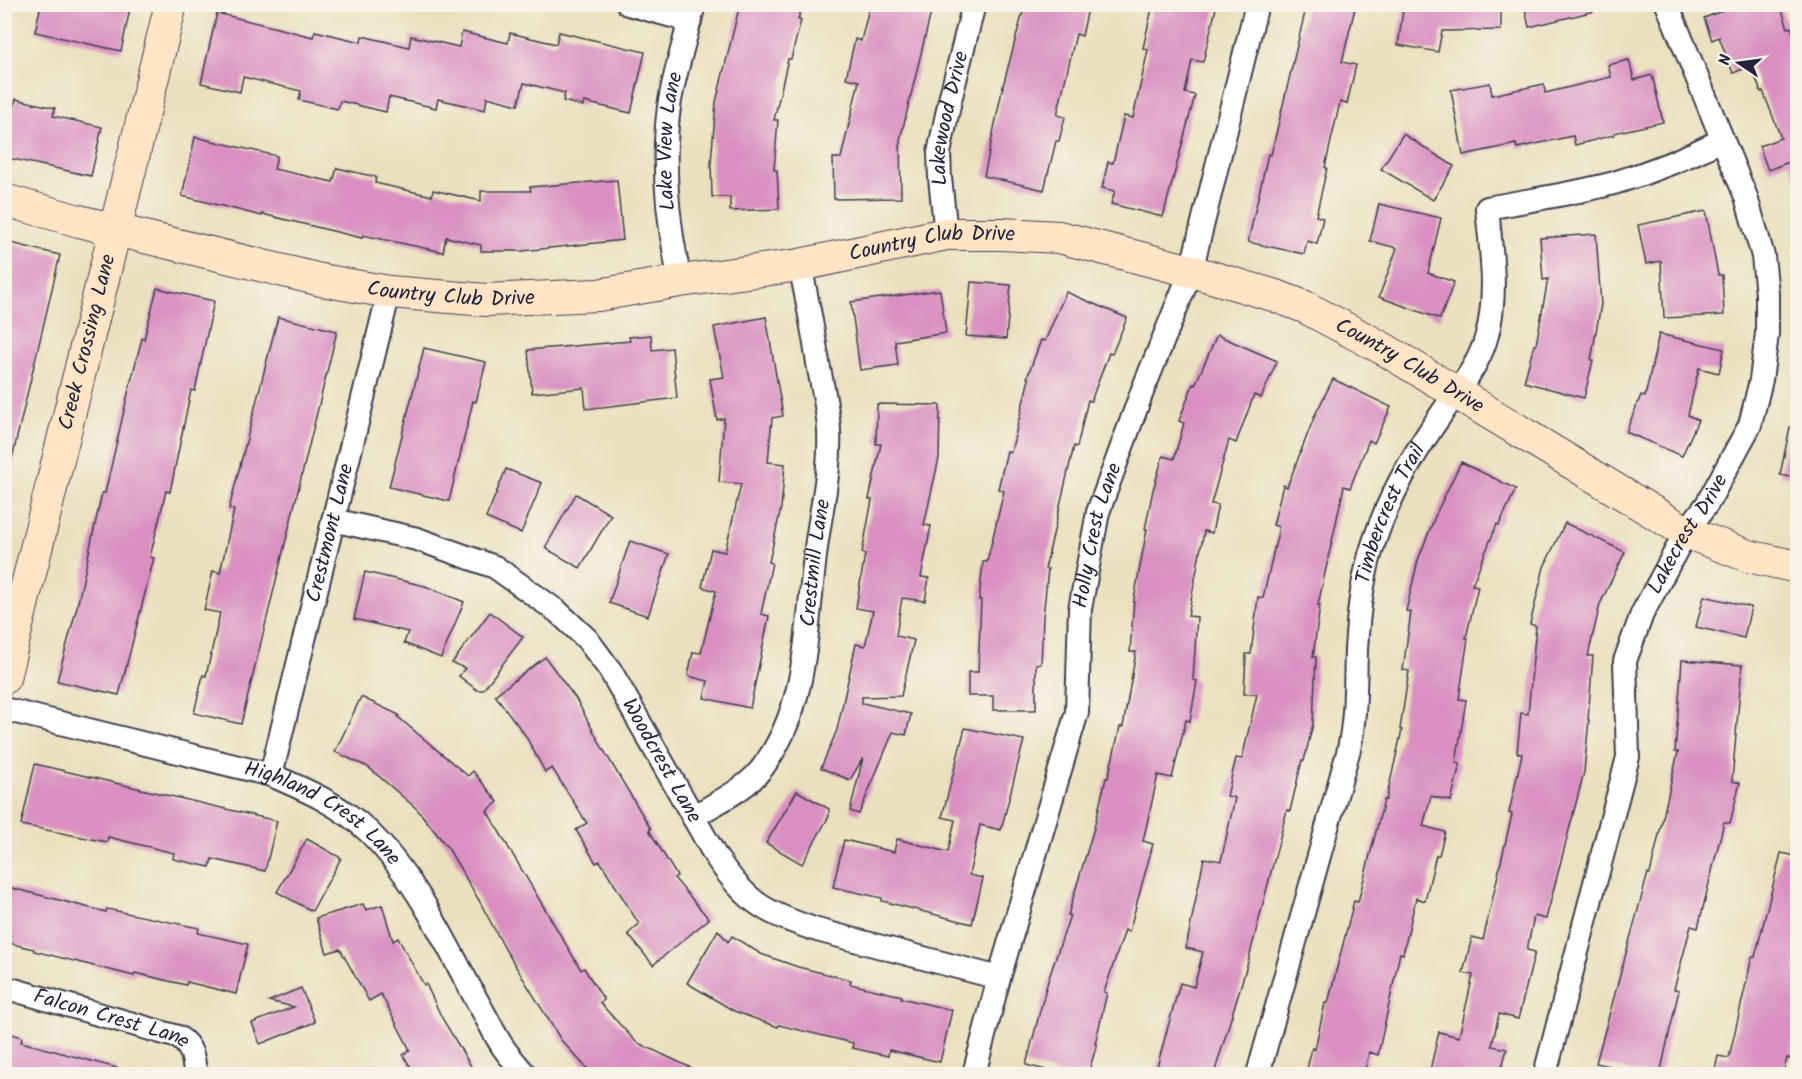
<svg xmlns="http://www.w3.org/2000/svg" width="1802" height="1079" font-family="Kalam,sans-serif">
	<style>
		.building { fill: #d990c1 }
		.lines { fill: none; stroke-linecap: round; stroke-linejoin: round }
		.street-casing { stroke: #403e4f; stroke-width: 26 }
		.secondary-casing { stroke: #403e4f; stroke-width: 34 }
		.street { stroke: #fff; stroke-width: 22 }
		.secondary { stroke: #ffe4c6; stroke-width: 32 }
		.labels { text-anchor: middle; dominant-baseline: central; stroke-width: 4.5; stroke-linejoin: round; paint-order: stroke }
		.street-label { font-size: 21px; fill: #22223b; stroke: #f7f3e8 }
	</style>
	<rect width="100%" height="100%" fill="#f7f3e8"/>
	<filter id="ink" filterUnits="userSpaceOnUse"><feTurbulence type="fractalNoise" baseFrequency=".0167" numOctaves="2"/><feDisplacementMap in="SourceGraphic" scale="12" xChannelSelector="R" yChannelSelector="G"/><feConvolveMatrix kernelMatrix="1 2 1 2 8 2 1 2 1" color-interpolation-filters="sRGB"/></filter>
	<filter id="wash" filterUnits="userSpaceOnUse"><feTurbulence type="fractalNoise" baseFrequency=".008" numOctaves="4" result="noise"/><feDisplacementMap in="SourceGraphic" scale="24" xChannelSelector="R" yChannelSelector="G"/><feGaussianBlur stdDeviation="1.35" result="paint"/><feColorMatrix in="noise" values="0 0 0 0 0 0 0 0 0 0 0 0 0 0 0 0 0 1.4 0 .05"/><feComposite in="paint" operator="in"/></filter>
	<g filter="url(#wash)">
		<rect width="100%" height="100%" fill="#eae0be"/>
		<g id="blocks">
			<!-- building -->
			<g class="building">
				<path d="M41,4H131L121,51L35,32Z"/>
				<path d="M740,4H802L798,20H801L791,59H788L774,120H778L774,170H777L779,209L730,211V197H712L711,163L716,102Z"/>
				<path d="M870,4H933L900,140L901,198L834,199L833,158H841L859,81L846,78L855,39L861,41Z"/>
				<path d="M1025,4H1089L1082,36L1076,34L1057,115L1065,117L1059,141H1056L1044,190L984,176L1003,86Z"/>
				<path d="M1153,4H1217L1203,62L1192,60L1185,93L1195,95L1163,217L1111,204L1115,191L1102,188L1108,162L1113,163L1124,116L1133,118L1148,50L1143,48Z"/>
				<path d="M1307,4H1338L1355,8L1342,62L1356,65L1347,104L1340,102L1325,167L1327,168L1316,216L1323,218L1317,244L1307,241L1304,254L1248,242L1268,154L1271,155Z"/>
				<path d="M1404,4H1501V30L1442,31L1438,52L1398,45Z"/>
				<path d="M1524,4H1594L1595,11L1529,27Z"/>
				<path d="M1720,4H1780L1788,28L1791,27L1797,45V179H1796L1789,162L1768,170L1759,146L1781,138L1763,91L1761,92L1751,66L1733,73L1719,37L1712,40L1704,18L1722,11Z"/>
				<path d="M217,13L313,37L315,31L361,42L362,36L409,47L411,36L459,47L462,32L508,43L510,33L556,44L559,32L645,52L631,113L584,102L583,106L563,101L565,93L524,83L518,105L487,97L485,110L438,99L436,108L389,97L386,112L340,101L338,109L299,100L301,91L243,77L240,92L201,83Z"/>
				<path d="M1629,60L1634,80L1652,75L1663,122L1614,133V135L1575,145L1573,136L1517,148L1516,144L1463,155L1451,90L1490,83L1492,95L1544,84L1545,93L1611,77L1608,65Z"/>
				<path d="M16,99L55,108L53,116L102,127L91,176L4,157V148Z"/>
				<path d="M1403,134L1454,166L1433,200L1381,169Z"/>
				<path d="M195,137L277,156L274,169L333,182L337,168L376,177L375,183L432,196L433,190L481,201V191H531L530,187L617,180L623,240L522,251H481V245L446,237L443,252L363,235L362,238L262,214V216L182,196Z"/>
				<path d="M1379,204L1441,218L1428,273L1454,282L1440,319L1379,297L1397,248L1370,241Z"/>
				<path d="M1706,211L1718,275H1722L1724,315L1664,318L1661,261L1646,264L1638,225Z"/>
				<path d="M1596,234L1601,304L1591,360H1593L1584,398L1524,382L1534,345H1536L1548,279L1543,280L1540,238Z"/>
				<path d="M11,243L60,255L11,463L4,462V272Z"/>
				<path d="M971,282L1011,285L1006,339L966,336Z"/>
				<path d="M157,288L214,301L195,391L191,390L170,492L166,491L150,557L154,558L119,695L57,681L77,607L102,493H105L129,389L142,338L144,339Z"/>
				<path d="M940,290L946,333L895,341L898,365L860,370L851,302Z"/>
				<path d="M1066,292L1127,318L1112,354L1109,353L1091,401L1088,400L1077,447L1074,446L1045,569H1048L1043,618L1041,664H1036V710H993V696H968V672H978L981,600H979L983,562H987L1004,491L998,489L1007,451L1011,452L1029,379L1027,378L1041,340L1045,341Z"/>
				<path d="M278,317L337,331L241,724L194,713L203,675L206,676L220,613L204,610L213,571L220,573L234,510L229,509Z"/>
				<path d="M766,317L783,416L772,418L768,462L785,464L781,508L769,562L772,563L761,614L769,616L750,708L704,698L708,681L688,676L693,652L701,653L716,591L702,587L711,549L725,552L741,484L719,482L724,418L717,420L710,379L724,377L714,327Z"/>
				<path d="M1659,334L1724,349L1719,373L1699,368L1688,415L1698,420L1682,456L1626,432L1641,395L1645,397Z"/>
				<path d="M651,335L652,350L672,348L677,398L586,409L584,388L532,393L528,350L630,341L629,337Z"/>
				<path d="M1217,335L1277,361L1261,398L1254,395L1236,443L1229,440L1211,504L1218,505L1212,533L1204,531L1188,616L1197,617L1193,680L1197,681L1190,721L1186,720L1172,778L1158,775L1143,841L1153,844L1129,932L1125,930L1104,992L1107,993L1095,1044H1097L1088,1074H1061L1026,1065L1047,984L1070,915H1068L1094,828L1106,778H1108L1120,727H1123L1136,652H1130L1134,599L1147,529H1145L1153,490L1163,456L1174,459L1184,423L1179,421L1193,384L1195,385Z"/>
				<path d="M424,348L486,362L476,402L473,401L449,501L389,487Z"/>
				<path d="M1333,379L1391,407L1374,443L1369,440L1350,488L1344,486L1318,605H1320L1313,657H1316L1313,724L1304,761L1302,760L1290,811L1287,810L1248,962L1214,1074H1155L1180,983L1194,987L1203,952L1186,948L1204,858L1221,861L1235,798L1227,796L1236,758L1242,759L1257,694H1244L1246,654H1251L1258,597L1263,598L1279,527L1273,525L1283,485L1287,487L1315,415Z"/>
				<path d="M877,404L940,405L939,458L924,525L931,526L921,577L929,578L925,601L902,598L896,636L914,640L901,696L862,697V703L911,714L906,735L893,732L859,814L850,811L863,758L850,780L821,768L837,730L856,644L865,646L873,611L856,608L865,554L862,553L872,500L869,499L881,444H876Z"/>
				<path d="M1790,427H1797V478L1780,475Z"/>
				<path d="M1461,462L1516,489L1499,525L1497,524L1472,585L1478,586L1466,638H1468L1459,699L1466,700L1456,763L1460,764L1451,801L1431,796L1423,826L1445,832L1439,855H1436L1425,901L1416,898L1403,954L1400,953L1378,1055L1369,1052L1364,1074H1329L1307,1069L1312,1048L1315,1049L1325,1003H1328L1354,901L1358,902L1384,800H1386L1402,730L1400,729L1409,671L1403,670L1411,612L1406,611L1418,560L1436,514Z"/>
				<path d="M506,469L542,483L521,533L486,518Z"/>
				<path d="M576,494L611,515L580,568L545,548Z"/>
				<path d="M1565,523L1625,552L1600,604L1588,656H1593L1588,720H1589L1584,772L1546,919L1534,916L1527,950L1535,952L1518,1019L1499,1014L1492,1046L1507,1049L1500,1074H1447L1430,1070L1439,1032L1459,1037L1473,975L1463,973L1472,937L1483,940L1512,814L1509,813L1522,754L1517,753L1521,713L1528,714L1536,626L1530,624L1544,567Z"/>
				<path d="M630,541L669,554L648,616L609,603Z"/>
				<path d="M365,572L425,586L464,602L441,658L404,643L408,632L354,619Z"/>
				<path d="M1704,596L1751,607L1744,638L1696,627Z"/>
				<path d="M490,612L523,637L483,690H477L459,676L465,668L452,663Z"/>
				<path d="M545,657L576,699L603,749L651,829L649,830L677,876L674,878L709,919L653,965L628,934L639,924L600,861L596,863L576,830L587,823L552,768L545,772L525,735L495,695Z"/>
				<path d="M1682,660L1742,665L1732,781L1740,783L1730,823L1724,822L1698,928L1691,926L1674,989L1679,990L1660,1074H1645L1596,1063L1648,873L1650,874L1678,752H1675Z"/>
				<path d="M361,697L399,715L398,717L468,776L473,771L498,802L487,811L581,970L584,968L604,1000L600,1003L636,1042L704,1074H592L561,1040L505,949L480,902L448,848L417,809L368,767L335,752Z"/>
				<path d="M965,728L1024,740L1001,830L980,825L969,875L983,878L972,924L882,901V898L833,887L844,840L894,852L897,839L948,852L955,820L942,817Z"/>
				<path d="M35,764L277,821L265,871L212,859L210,867L173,859L174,853L108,837L107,842L21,825Z"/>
				<path d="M797,791L829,809V816L802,864L766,843Z"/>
				<path d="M307,839L341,858L312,911L277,892Z"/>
				<path d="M1781,853L1797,856V1028L1790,1059L1787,1058L1783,1074H1714L1718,1056L1729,1058L1752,957H1755Z"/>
				<path d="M4,886L106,912L107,909L199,928L198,933L248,944L236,994L187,982L186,985L135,973L134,976L34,951V949L4,942Z"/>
				<path d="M363,904L366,910L382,905L393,941L398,938L424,985L426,984L442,1018L472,1068L462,1074H415L403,1055L410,1050L381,994L369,1001L340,949L327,953L316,918Z"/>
				<path d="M718,930L728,942L732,936L761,954L798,967L851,980L850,984L902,996L901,998L952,1010L940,1062L889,1050L888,1056L852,1048L853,1043L779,1025L778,1027L734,1011L687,983Z"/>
				<path d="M301,988L315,1022L260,1044L252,1023L294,1007L269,1001Z"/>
				<path d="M4,1032L22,1037L21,1042L117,1068L116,1074H4Z"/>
			</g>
		</g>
	</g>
	<g filter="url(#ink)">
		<use href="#blocks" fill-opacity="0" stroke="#403e4f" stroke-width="1.5"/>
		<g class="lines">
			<!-- street casing -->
			<g class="street-casing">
				<g id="street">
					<path d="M628,4L690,21"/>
					<path id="s1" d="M946,234L940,178L939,153L950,100L974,4"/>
					<path id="s2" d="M680,281C668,224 661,165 669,107C674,73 686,38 694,4"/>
					<path id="s3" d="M333,520L417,539L495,567L558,612L587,639L610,670L716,857C747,903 765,913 817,930L999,978"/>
					<path id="s4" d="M4,709L271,775C306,790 341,805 369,832C418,880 447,947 480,1006C488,1020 495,1036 505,1050C511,1058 518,1066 525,1074"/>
					<path id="s5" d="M271,775L389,292"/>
					<path id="s6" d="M693,817C717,802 746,790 763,767C810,703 806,623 816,548C821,509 831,470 829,431C828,408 822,386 818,363C813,330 807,298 800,265"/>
					<path id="s7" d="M4,987L178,1037C192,1046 194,1058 195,1074"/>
					<path id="s8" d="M974,1074L999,978L1077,712L1080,609L1098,512L1142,392L1191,271L1257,4"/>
					<path id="s9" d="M1258,1074L1349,749C1356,716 1355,683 1356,650C1358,613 1362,577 1374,542C1389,496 1414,453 1442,413C1459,388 1479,366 1487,335C1498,294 1491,250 1487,208C1529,200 1573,194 1614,183C1651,172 1688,157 1722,140"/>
					<path id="s10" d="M1545,1074L1628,757L1625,661L1642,614L1686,532L1707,504L1750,425L1761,380L1767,334V294L1763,256L1746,197L1667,4"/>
				</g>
			</g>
			<!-- secondary casing -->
			<g class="secondary-casing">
				<g id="secondary">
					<path id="s11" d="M4,200L79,221L321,280L389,292L486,300L598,295L680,281L800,265L946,234H1002L1059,237L1191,271L1276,296L1305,307L1384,349L1686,532L1748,556L1798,567"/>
					<path id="s12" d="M4,678L171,4"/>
				</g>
			</g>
			<!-- street -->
			<use href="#street" class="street"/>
			<!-- secondary -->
			<use href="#secondary" class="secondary"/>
		</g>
	</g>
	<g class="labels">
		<!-- street labels -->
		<g class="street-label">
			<text stroke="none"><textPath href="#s1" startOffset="117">Lakewood Drive</textPath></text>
			<text stroke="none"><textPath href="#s2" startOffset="141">Lake View Lane</textPath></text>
			<text stroke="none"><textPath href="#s11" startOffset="944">Country Club Drive</textPath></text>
			<text stroke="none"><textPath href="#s11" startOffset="458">Country Club Drive</textPath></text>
			<text stroke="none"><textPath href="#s12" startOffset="346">Creek Crossing Lane</textPath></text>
			<text stroke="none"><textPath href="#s11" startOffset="1448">Country Club Drive</textPath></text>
			<text stroke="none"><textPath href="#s9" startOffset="579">Timbercrest Trail</textPath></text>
			<text stroke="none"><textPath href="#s5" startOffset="249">Crestmont Lane</textPath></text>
			<text stroke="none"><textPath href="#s10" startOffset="566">Lakecrest Drive</textPath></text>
			<text stroke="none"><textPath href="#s8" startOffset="555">Holly Crest Lane</textPath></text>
			<text stroke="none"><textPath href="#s6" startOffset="300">Crestmill Lane</textPath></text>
			<text stroke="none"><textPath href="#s3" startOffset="429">Woodcrest Lane</textPath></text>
			<text stroke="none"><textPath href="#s4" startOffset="339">Highland Crest Lane</textPath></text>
			<text stroke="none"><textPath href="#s7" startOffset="112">Falcon Crest Lane</textPath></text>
		</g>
	</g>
	<!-- margin -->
	<rect width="1802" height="1079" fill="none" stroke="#f7f3e8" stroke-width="24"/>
	<!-- north arrow -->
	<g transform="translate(1739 63) rotate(283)" stroke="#f7f3e8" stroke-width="4.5" paint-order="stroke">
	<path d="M0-4.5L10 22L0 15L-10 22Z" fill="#22223b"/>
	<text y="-9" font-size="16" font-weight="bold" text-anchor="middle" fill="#22223b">N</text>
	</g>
</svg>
